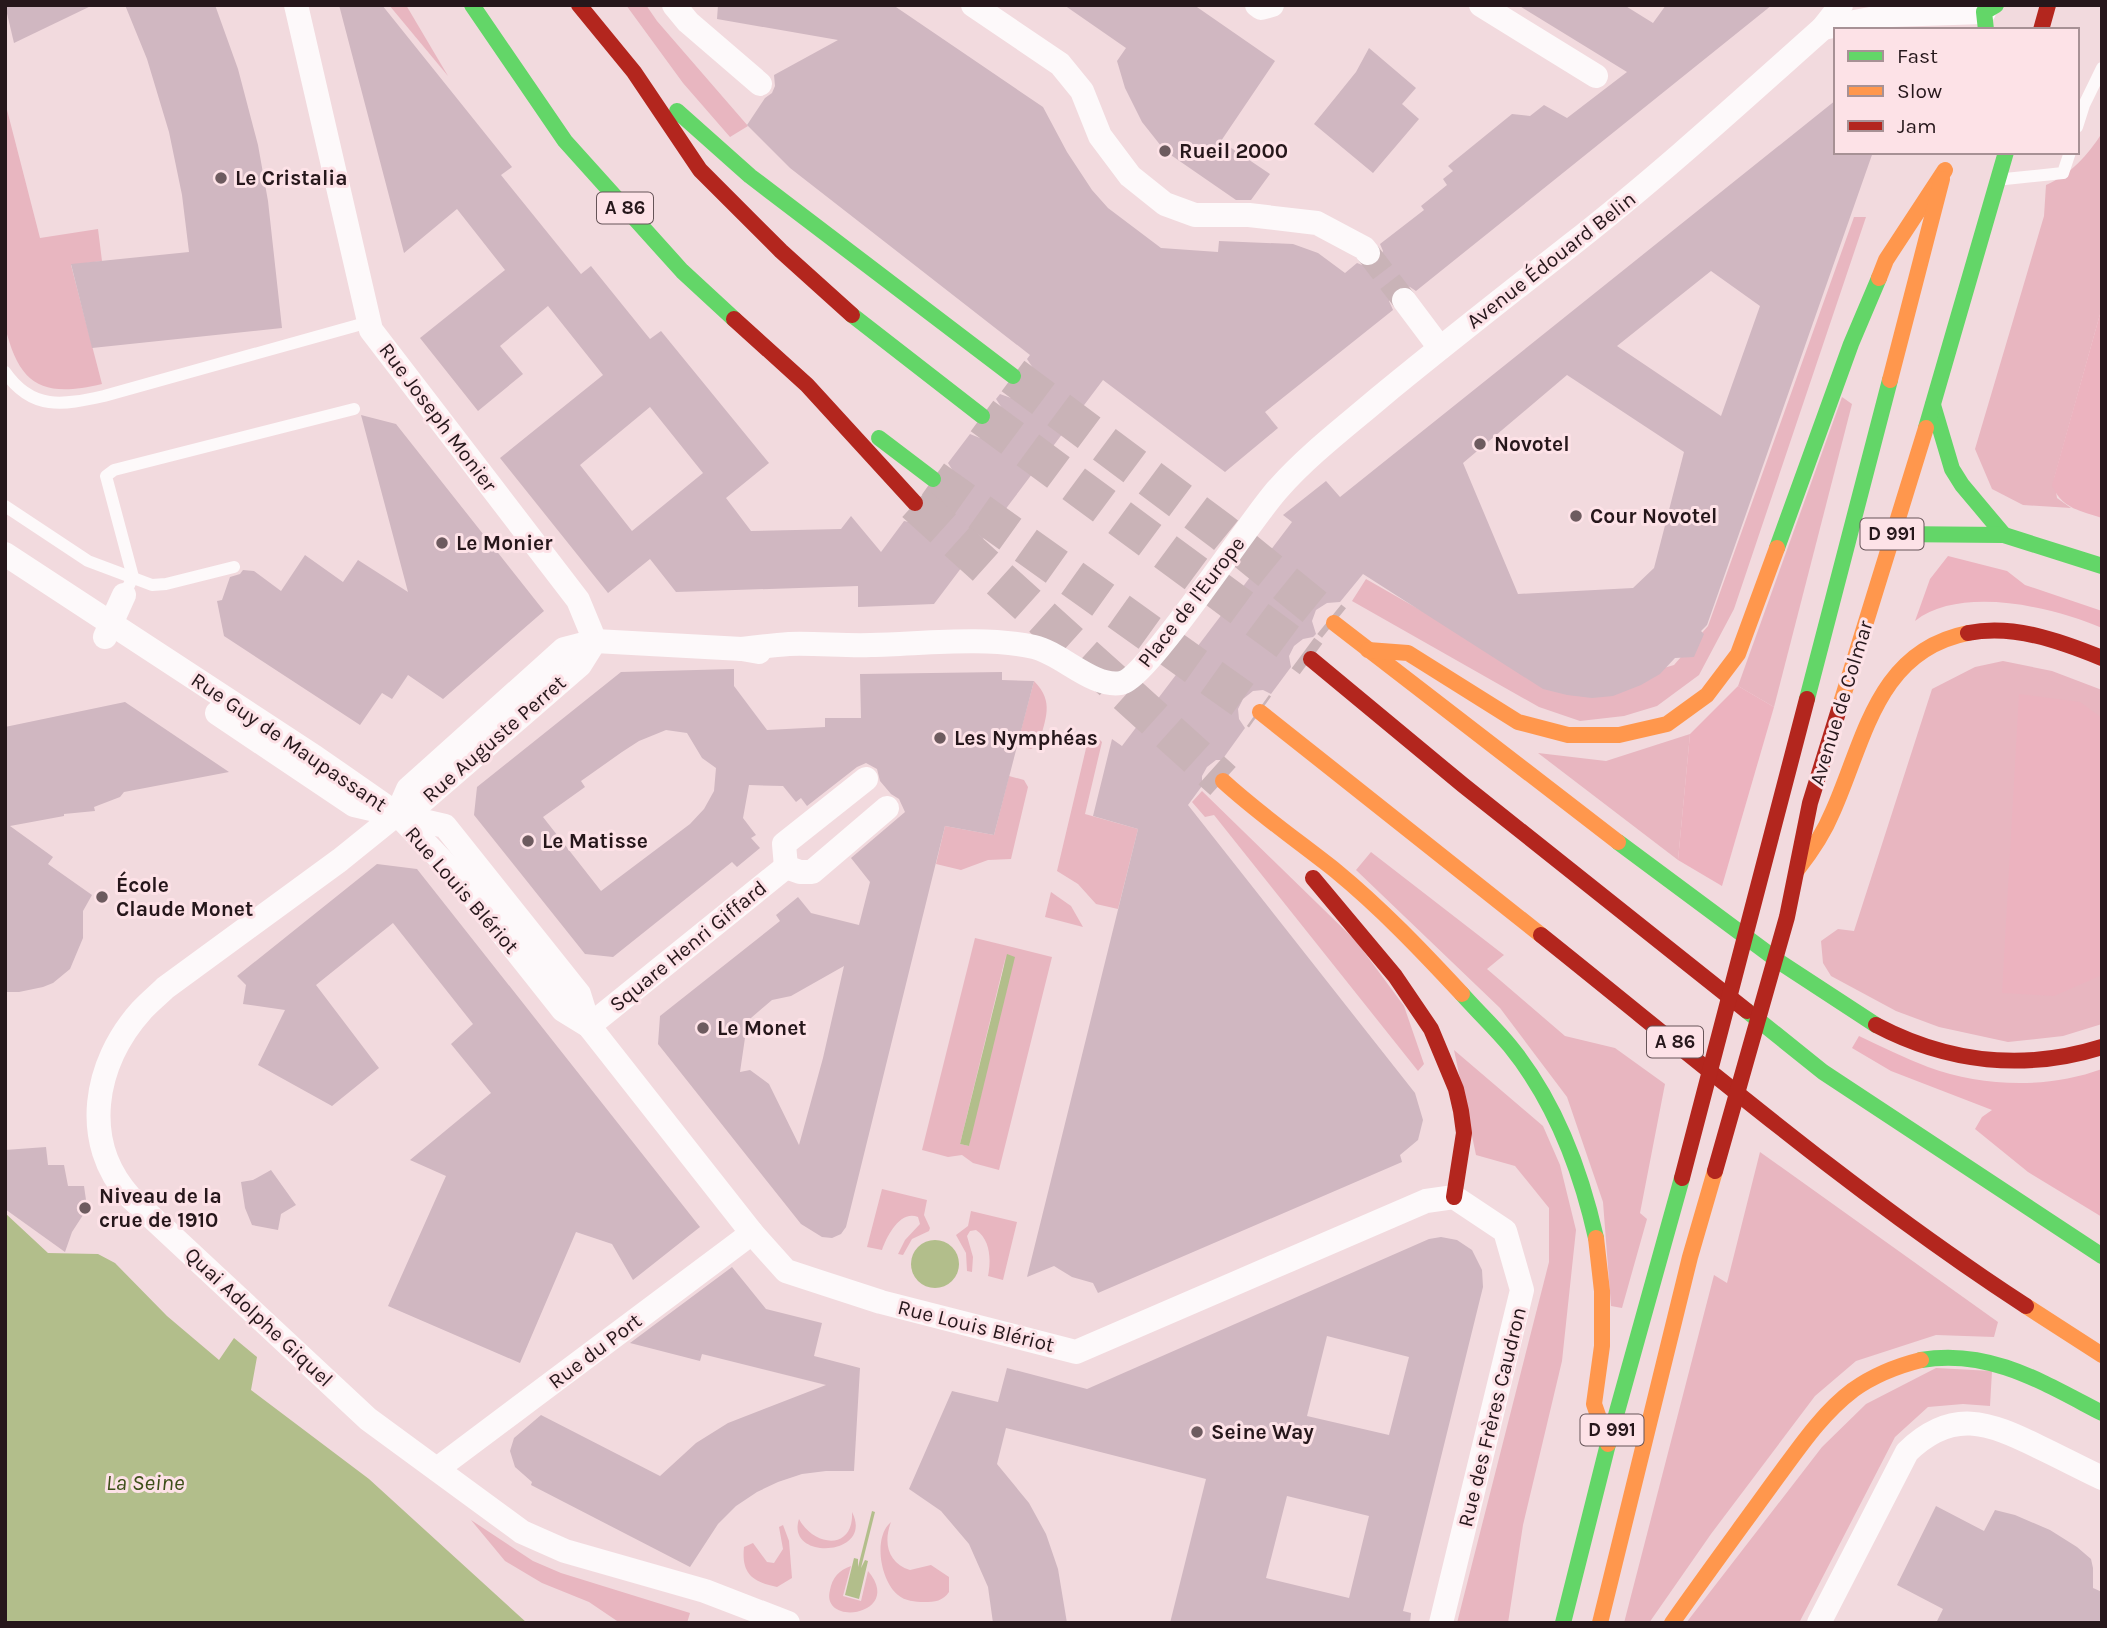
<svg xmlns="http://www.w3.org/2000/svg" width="2107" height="1628" font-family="Karla,sans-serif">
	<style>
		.green { fill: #e8b6c0; fill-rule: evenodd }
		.forest { fill: #ecb3bf }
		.water { fill: #b2be8b }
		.building { fill: #d0b7c1; fill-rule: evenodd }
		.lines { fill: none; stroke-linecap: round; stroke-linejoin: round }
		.street-tunnel { stroke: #c9b3b7; stroke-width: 24; stroke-dasharray: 24 12; stroke-linecap: butt }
		.highway-tunnel { stroke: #c9b3b7; stroke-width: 38; stroke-dasharray: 38 19; stroke-linecap: butt }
		.lane { stroke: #fdf9fa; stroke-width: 12 }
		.street { stroke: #fdf9fa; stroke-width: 24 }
		.fast { stroke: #63d668; stroke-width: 16 }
		.slow { stroke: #ff974d; stroke-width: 16 }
		.jam { stroke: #b3261e; stroke-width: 16 }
		.poi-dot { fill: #6d5b5f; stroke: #fde2e7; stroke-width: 2.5 }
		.labels { text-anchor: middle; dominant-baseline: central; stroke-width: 6; stroke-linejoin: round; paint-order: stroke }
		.shield { fill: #fde2e7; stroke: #665458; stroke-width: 2 }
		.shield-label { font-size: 19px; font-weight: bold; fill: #26171b }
		.poi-label { font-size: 21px; font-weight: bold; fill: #26171b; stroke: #fde2e7; text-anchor: start }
		.street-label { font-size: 21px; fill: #26171b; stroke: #fde2e7 }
		.water-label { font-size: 23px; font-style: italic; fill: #3d4f19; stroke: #fde2e7 }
	</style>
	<rect width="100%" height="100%" fill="#f2dade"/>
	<!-- green -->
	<g class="green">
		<path d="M389,5H406L448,76Z"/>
		<path d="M626,5H646L657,21L748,126L730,137L683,83Z"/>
		<path d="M5,102L40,238L98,229L102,261L71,265L102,384C43,398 19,386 5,326Z"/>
		<path d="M2102,133V307L2054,479L2057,498L2071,508L2023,505L1992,489L1975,449L2044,216L2046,185C2070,175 2088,155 2102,133Z"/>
		<path d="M1854,217H1866L1734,609L1699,675L1657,706L1624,716L1580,721L1539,707L1352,601L1366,579L1518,666L1602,686L1674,665L1708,626Z"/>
		<path d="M1842,397L1852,404L1774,707L1738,686Z"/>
		<path d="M2003,661L2052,671L2102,690V1024L2063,1036L2008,1042L1939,1027L1896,1011L1831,976L1823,963L1821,941L1838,929L1854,931L1932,689L1975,667Z"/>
		<path d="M1034,681C1055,702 1045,719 1039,744L1031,749L1017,745Z"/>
		<path d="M1690,734L1678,860L1538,753L1606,761Z"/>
		<path d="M1092,737H1097L1102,742L1085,814L1138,829L1118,909L1096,904L1078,884L1057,871L1088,740Z"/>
		<path d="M1009,776L1024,780L1028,787L1011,859L988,860L961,870L936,864L945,826L994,835Z"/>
		<path d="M1202,791L1356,941L1404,1006L1424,1064L1418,1071L1214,815L1205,817L1192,802Z"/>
		<path d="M1371,852L1504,955L1487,969L1565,1036L1615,1048L1665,1084L1640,1213L1647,1219L1622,1308L1611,1306L1603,1202L1567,1097L1500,1008L1356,870Z"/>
		<path d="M1051,892L1071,906L1083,927L1045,917Z"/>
		<path d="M975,938L1052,957L999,1170L973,1163L962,1155L948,1157L922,1150ZM1006,955L969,1146L960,1144Z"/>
		<path d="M1454,1050L1543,1126L1560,1165L1576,1230L1562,1361L1523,1525L1508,1623H1457L1549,1262V1208L1515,1166L1476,1155Z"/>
		<path d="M1760,1152L1998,1322L1994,1337L1936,1335L1856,1361L1815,1396L1711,1534L1649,1623H1624L1714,1275L1727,1283Z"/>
		<path d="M882,1189L927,1200L924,1215L930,1228L929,1231L912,1239L903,1255L898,1254L905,1240L920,1224L918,1217C900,1210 887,1236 882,1250L867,1247Z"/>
		<path d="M971,1211L1017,1222L1003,1280L988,1276C991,1261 991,1240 976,1230L970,1231L967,1236L973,1257L972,1272L967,1271L966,1253L956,1235L968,1226Z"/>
		<path d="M1936,1368L1992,1371L1990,1406L1963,1404L1928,1407L1895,1437L1799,1623H1686L1822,1447L1866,1404Z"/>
		<path d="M852,1512C875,1557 785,1561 799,1519C814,1547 854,1551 852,1512Z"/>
		<path d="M471,1520L533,1561L561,1573L690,1613L687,1623H620L589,1602L542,1583L505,1561Z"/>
		<path d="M891,1522C883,1543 888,1563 910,1570L931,1565L949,1577V1592C943,1601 935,1602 924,1602C915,1602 905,1601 898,1595C880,1580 873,1537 891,1522Z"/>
		<path d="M783,1525L789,1541L792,1578L777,1587C754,1582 741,1575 744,1547L753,1543L767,1562L774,1563L783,1549L779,1527Z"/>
		<path d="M851,1566L843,1596L861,1601L868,1571C905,1615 820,1628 830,1590C832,1578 839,1570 851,1566Z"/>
	</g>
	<!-- forest -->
	<g class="forest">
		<path d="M2102,307V518C2080,511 2061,508 2052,485Z"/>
		<path d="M1948,556L2007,571L2025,585L2102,611V628C2053,607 1961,585 1915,621L1930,579Z"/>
		<path d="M1738,686L1774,707L1722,886L1678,860L1690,734Z"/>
		<path d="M2019,694L2080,702L2102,718V975L2054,996L2002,993Z"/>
		<path d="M1859,1036C1882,1047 1905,1058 1928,1067C1983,1087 2047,1089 2102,1069V1217L2028,1172L1975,1129L1982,1117L1992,1110L1891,1071L1852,1048Z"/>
	</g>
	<!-- water -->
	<g class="water">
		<path d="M1007,954L1015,957L969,1146L960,1144Z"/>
		<path d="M5,1213L48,1253L98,1254L115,1263L167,1316L219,1360L234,1338L257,1357L251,1390L369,1479L527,1623H5Z"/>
		<circle cx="935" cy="1264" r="24"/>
		<path d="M872,1511L875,1512L861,1568L865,1560L868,1561L859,1599L845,1595L854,1558L858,1559V1567Z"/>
	</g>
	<!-- building -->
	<g class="building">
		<path d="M5,5H93L14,43Z"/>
		<path d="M125,5H215L238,69L258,145L268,201L282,328L92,348L71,264L189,252L182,195L169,132L147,59Z"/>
		<path d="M339,5H382L512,167L501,175L581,274L591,266L650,339L661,331L769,463L726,498L751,531L841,529L851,516L881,552L904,521L919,524L929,520L936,510V500L942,499L951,492L955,481L953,471L948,463L970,434L980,438L990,436L1000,429L1004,418L1002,408L996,399L1000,394L1011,398L1021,396L1031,389L1035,378L1033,368L1027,359L1030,355L790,168L747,125L765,98L772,93L775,86L774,75L838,40L717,19L718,5H893L1043,107L1067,152L1092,190L1108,208L1161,248L1218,252L1219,241L1293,244L1318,253L1345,273L1357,263L1370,268L1378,264L1383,251L1380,244L1424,210L1421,206L1447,185L1443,179L1453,171L1448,166L1512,114L1530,116L1544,105L1567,118L1627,72L1518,5H1624L1653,23L1666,5H1772L1416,291L1410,287L1403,285L1395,289L1389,301L1393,310L1265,412L1278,428L1225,472L1103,380L934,604L858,607V586L676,592L650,559L608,593L500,458L603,375L548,306L500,346L523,374L478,411L420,338L505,270L457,209L404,253ZM650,407L703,473L632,531L580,465Z"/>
		<path d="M1064,5H1194L1275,61L1221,141L1270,174L1251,200H1236L1165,151L1142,122L1125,88L1117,61L1126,48Z"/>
		<path d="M1369,48L1416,88L1402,104L1419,119L1373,173L1314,124L1356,72Z"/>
		<path d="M1836,100V152H1873L1707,625L1701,631L1704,634L1694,657L1675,658L1660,674L1641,685L1613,696L1592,698L1567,695L1543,689L1363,574L1340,602L1327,603L1316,610L1312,621L1316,634L1313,637L1303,639L1294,646L1289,656L1291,667L1271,694L1263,690L1253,691L1243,699L1238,709L1239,719L1245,728L1222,760H1216L1207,767L1202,776V786L1188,805L1415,1093L1423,1120L1418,1140L1400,1155L1402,1162L1098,1293L1093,1283L1072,1277L1054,1266L1027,1277L1138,829L1093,816L1112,739L1122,746L1292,522L1283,515L1326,481L1340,497ZM1711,271L1760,306L1721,416L1617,346ZM1567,375L1684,452L1654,568L1633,588L1518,594L1463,463Z"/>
		<path d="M361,415L396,424L544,611L443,699L408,675L392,699L382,693L360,725L224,636L217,601L222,600L230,577L240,574L243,570L254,571L281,591L305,555L343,582L358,560L408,592Z"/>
		<path d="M734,669V686L767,730L825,727V718H861L860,674L1002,672V680L1034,681L994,835L945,826L846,1227L841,1234L832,1238L822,1237L801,1224L658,1044L660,1016L780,921L776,915L798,897L811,913L859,925L870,882L851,858L905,812L899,799L891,794L880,781L877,769L866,763L857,767L807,806L801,798L796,802L783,786L749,785L743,818L756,835L751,838L760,848L737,867L732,862L613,957L585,954L474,815L477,787L621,672ZM666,730L687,733L702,758L716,768L714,791L704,809L690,824L601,891L543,817L585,787L581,781L622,752L639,741ZM844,966L823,1058L799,1145L769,1084L750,1070L740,1072L746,1031L751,1018L772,1000L791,996Z"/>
		<path d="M125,702L229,772L124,792L120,797L94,807L95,811L64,814V816L10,826L53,857L48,864L92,895L83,911V938L70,969L53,983L43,987L19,992H5V727Z"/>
		<path d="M377,864L417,869L700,1227L633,1280L612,1244L576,1232L520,1363L388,1306L446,1176L410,1160L491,1093L451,1044L473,1024L393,923L316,985L379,1068L332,1106L258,1065L285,1010L243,1004L246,985L237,976Z"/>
		<path d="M46,1147L48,1165H64L68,1186H84L86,1200L83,1215L72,1232L65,1252L5,1209V1150Z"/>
		<path d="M271,1170L296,1205L281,1214L278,1230L252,1225L245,1208L241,1182L253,1180Z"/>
		<path d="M1441,1237L1457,1240L1472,1250L1482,1270L1483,1287L1403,1611L1411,1613L1410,1623H1170L1206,1479L1006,1428L997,1464L1029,1503L1046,1534L1058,1569L1067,1623H993L988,1587L969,1544L941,1511L909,1489L952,1391L998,1402L1007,1368L1087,1389L1429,1239ZM1327,1336L1409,1357L1389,1435L1307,1416ZM1287,1496L1369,1516L1349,1598L1266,1578Z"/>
		<path d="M732,1267L766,1309L822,1323L814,1356L860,1368L854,1471H826L802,1474L778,1482L757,1492L736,1506L718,1524L690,1567L531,1485L532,1482L515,1467L510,1451L514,1438L541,1415L660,1476L696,1443L728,1423L826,1385L702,1354L700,1361L630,1343Z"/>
		<path d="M1936,1506L1984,1531L1995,1510L2015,1515L2050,1530L2077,1547L2091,1559L2093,1568V1588L2102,1592V1623H1936L1943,1609L1897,1585Z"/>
	</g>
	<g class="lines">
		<!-- street-tunnel -->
		<path class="street-tunnel" d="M1368,253L1404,300"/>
		<!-- highway-tunnel -->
		<g class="highway-tunnel">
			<path d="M1013,376L1222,532L1334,623"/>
			<path d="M982,416L1311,659"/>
			<path d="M933,479L1260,712"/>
			<path d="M915,503L1223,781"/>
		</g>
		<!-- lane -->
		<g class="lane">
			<path d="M2077,127L2084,105L2102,68"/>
			<path d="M2005,179L2063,173L2070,152"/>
			<path d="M5,372C32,411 63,405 104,396L369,322"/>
			<path d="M5,506L88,561L152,585L166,584L234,567"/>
			<path d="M124,595L133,577L106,476L114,470L354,409"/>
		</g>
		<!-- street -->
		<g class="street">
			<path d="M296,5L371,330L578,600L595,641"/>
			<path d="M674,5L688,22L760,84"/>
			<path d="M973,5L1060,64L1082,91L1100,136L1130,176L1165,204L1195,215H1249L1317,223L1364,248L1368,253"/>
			<path d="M1257,5L1261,8L1272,5"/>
			<path d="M1481,5L1596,76"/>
			<path d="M1823,28L1891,15L1984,12"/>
			<path d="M1404,300L1440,348"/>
			<path d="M5,554L315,757L397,814L455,874L563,1010L589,1026L752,1233L786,1271L881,1302L1076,1352L1426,1201L1454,1197L1505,1231L1522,1290L1441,1623"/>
			<path d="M105,637L124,595"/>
			<path d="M595,641L580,665L417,806L397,814L340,860L165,988C157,996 148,1003 141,1011C94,1063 80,1142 130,1197L368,1419L522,1532L565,1551L705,1591L788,1623"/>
			<path d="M742,649C758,647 774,645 789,644C816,643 844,646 871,645C923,644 983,636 1034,647C1061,653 1093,688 1121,683C1148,678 1251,518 1278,489C1308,455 1345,427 1379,398C1442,346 1506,296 1571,245C1658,177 1740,102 1823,28L1841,5"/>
			<path d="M217,713L354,805L445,826L579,994L589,1026"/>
			<path d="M397,814L408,789L564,649L595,641L742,649L759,652"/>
			<path d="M786,867L784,844L866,779"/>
			<path d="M589,1026L786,867L800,872H812L887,808"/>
			<path d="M437,1469L752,1233"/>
			<path d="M1819,1623L1907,1452C1952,1408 1988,1422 2039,1447C2060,1457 2081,1468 2102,1478"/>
		</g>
		<!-- fast -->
		<g class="fast">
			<path d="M472,5L565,141L682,271L734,319"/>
			<path d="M1986,30L1984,12L1996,5"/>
			<path d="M677,111L750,176L1013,376"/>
			<path d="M852,315L982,416"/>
			<path d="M1933,405L1952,469L1962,485L2004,535"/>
			<path d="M1926,428L2006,152"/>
			<path d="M879,438L933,479"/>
			<path d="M1892,534L2004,535L2102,566"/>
			<path d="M1777,548L1851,344L1879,278"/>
			<path d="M1807,699L1890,380"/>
			<path d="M1618,842L1781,963L1876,1025"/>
			<path d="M1462,994C1478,1012 1495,1028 1510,1046C1554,1100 1581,1171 1596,1238"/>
			<path d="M1747,1011L1823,1072L2102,1256"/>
			<path d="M1921,1360C1989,1348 2044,1383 2102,1413"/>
			<path d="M1563,1623L1608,1444L1682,1178"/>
		</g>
		<!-- slow -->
		<g class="slow">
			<path d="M1879,278L1886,260L1945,170"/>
			<path d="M1890,380L1942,179"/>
			<path d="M1334,623L1618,842"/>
			<path d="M1368,650L1408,653L1518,722L1568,735H1619L1667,724L1707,695L1738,654L1777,548"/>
			<path d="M1840,706L1926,428"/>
			<path d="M1260,712L1541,935"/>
			<path d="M1223,781C1259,814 1298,841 1336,871C1381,908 1422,951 1462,994"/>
			<path d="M1797,870C1812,851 1824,833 1833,811C1865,739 1877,651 1968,633"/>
			<path d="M1596,1238L1602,1291V1346L1594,1404L1608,1444"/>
			<path d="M2026,1306L2102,1355"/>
			<path d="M1600,1623L1690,1257L1715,1171"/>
			<path d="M1672,1623C1705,1576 1739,1530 1773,1483C1797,1451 1820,1415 1853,1390C1874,1375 1897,1366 1921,1360"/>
		</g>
		<!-- jam -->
		<g class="jam">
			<path d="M579,5L634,72L700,170L781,251L852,315"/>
			<path d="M2041,30L2048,5"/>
			<path d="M734,319L807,385L915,503"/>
			<path d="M1968,633C2014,624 2060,641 2102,658"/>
			<path d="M1311,659L1463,785L1747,1011"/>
			<path d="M1313,878L1395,976L1431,1029L1456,1089L1461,1111L1464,1133L1454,1197"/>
			<path d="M1541,935C1700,1062 1855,1195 2026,1306"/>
			<path d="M1876,1025C1948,1063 2025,1071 2102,1047"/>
			<path d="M1715,1171L1787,917L1810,803L1840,706"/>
			<path d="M1682,1178L1807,699"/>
		</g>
	</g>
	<!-- markers -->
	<g class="poi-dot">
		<circle cx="1165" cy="151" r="7"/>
		<circle cx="221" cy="178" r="7"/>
		<circle cx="1480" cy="444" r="7"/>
		<circle cx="1576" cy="516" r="7"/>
		<circle cx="442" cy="543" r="7"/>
		<circle cx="940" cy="738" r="7"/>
		<circle cx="528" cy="841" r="7"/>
		<circle cx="102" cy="897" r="7"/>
		<circle cx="703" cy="1028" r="7"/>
		<circle cx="85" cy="1208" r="7"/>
		<circle cx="1197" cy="1432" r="7"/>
	</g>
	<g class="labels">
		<!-- shield labels -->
		<g class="shield">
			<rect x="597" y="192.5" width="56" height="31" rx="5"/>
			<rect x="1860.5" y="518.5" width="63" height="31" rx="5"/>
			<rect x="1647" y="1026.5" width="56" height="31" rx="5"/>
			<rect x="1580.5" y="1414.5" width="63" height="31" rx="5"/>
		</g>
		<g class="shield-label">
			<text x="625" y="208">A 86</text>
			<text x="1892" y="534">D 991</text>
			<text x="1675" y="1042">A 86</text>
			<text x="1612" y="1430">D 991</text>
		</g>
		<!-- poi labels -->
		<g class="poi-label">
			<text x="1179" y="151">Rueil 2000</text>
			<text x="235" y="178">Le Cristalia</text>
			<text x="1494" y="444">Novotel</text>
			<text x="1590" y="516">Cour Novotel</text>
			<text x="456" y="543">Le Monier</text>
			<text x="954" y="738">Les Nymphéas</text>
			<text x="542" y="841">Le Matisse</text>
			<text x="116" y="885">École<tspan x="116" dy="24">Claude Monet</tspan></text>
			<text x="717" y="1028">Le Monet</text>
			<text x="99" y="1196">Niveau de la<tspan x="99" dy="24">crue de 1910</tspan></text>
			<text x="1211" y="1432">Seine Way</text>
		</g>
		<!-- street labels -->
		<g class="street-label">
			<text transform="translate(1551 260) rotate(-38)">Avenue Édouard Belin</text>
			<text transform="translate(438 417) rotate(53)">Rue Joseph Monier</text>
			<text transform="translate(1191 602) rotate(-52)">Place de l'Europe</text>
			<text transform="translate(1841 703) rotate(-73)">Avenue de Colmar</text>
			<text transform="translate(494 739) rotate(-41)">Rue Auguste Perret</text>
			<text transform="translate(289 742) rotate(34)">Rue Guy de Maupassant</text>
			<text transform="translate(462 890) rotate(49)">Rue Louis Blériot</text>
			<text transform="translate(688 946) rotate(-39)">Square Henri Giffard</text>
			<text transform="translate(259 1317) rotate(43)">Quai Adolphe Giquel</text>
			<text transform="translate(976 1326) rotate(14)">Rue Louis Blériot</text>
			<text transform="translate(595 1351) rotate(-37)">Rue du Port</text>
			<text transform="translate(1492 1417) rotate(-76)">Rue des Frères Caudron</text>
		</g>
		<!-- water labels -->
		<g class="water-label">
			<text x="145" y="1482">La Seine</text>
		</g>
	</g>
	<!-- border -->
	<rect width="2107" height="1628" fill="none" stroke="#26171b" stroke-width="14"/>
	<!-- legend -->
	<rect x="1834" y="28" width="245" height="126" fill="#fde2e7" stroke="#a79195" stroke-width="2"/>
	<rect x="1848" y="51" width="35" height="10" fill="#63d668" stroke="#a79195" stroke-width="2"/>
	<text x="1897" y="63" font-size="21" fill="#26171b">Fast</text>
	<rect x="1848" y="86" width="35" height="10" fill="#ff974d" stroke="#a79195" stroke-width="2"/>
	<text x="1897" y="98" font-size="21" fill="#26171b">Slow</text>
	<rect x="1848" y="121" width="35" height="10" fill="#b3261e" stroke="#a79195" stroke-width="2"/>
	<text x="1897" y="133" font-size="21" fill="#26171b">Jam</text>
</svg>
